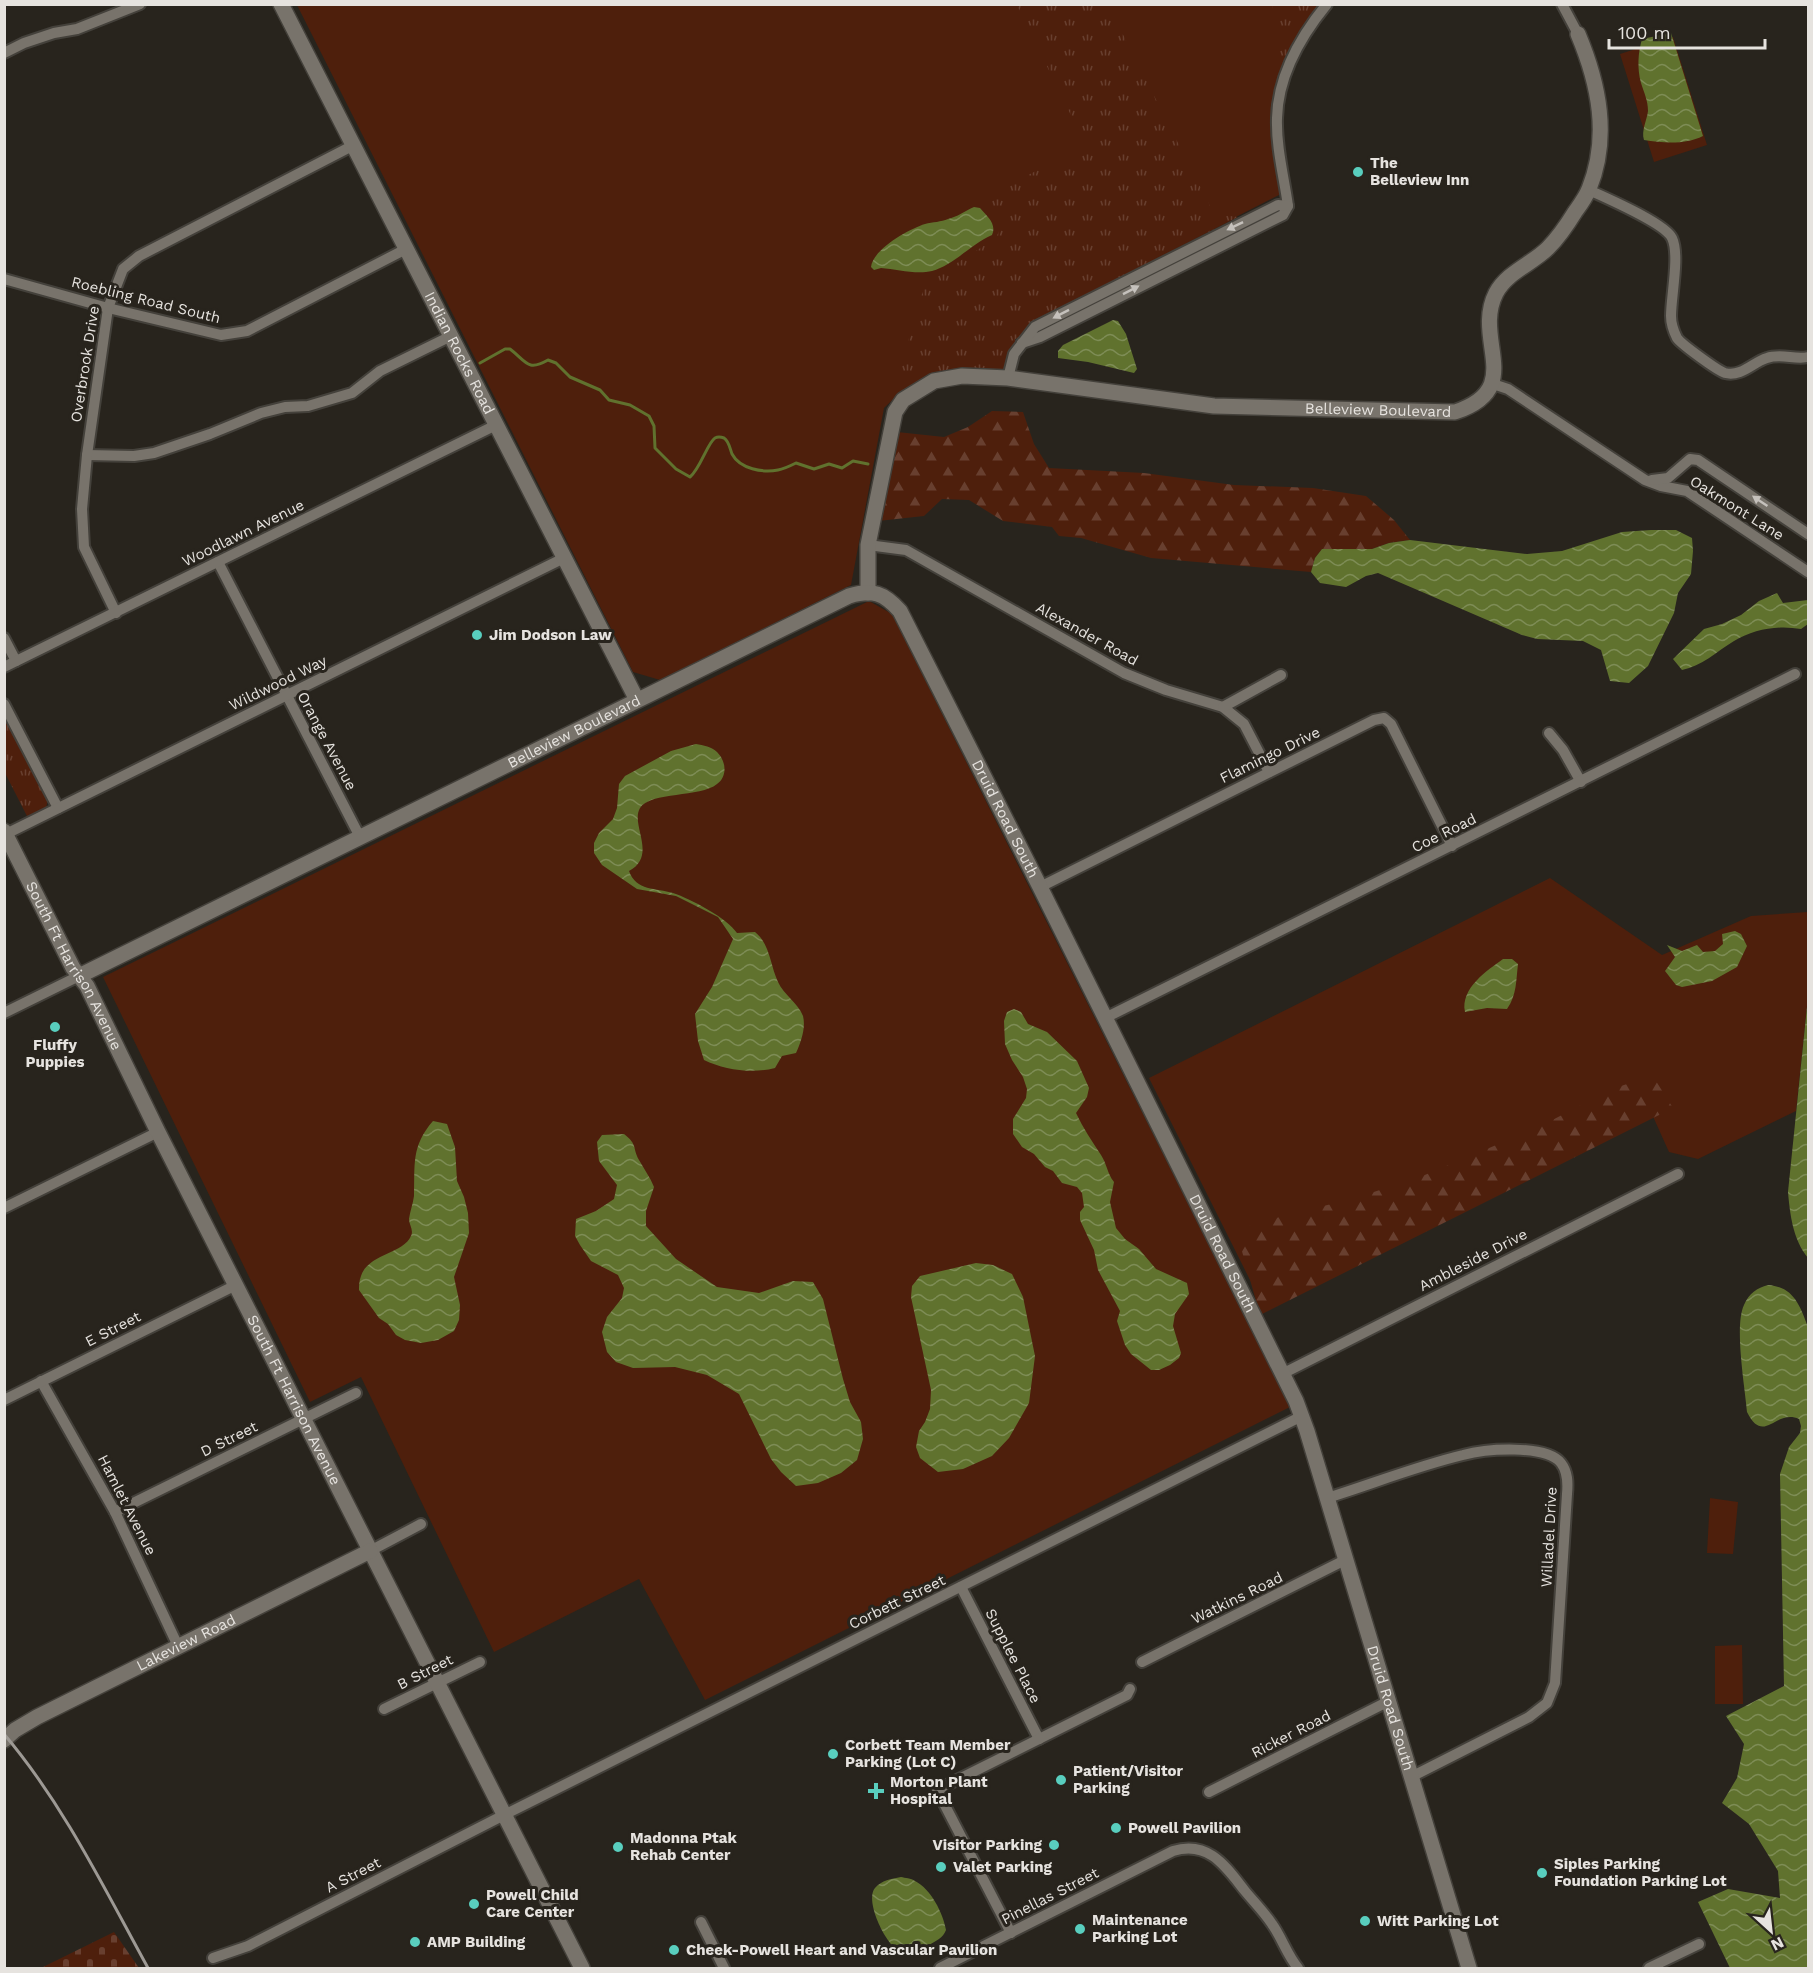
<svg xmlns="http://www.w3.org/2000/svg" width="1813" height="1973" font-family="'Work Sans',sans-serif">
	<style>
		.green { fill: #4e1f0c }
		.forest { fill: url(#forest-firs) }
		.cemetery { fill: url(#cemetery-stones) }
		.park { fill: url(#park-tufts) }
		.water { fill: url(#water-waves) }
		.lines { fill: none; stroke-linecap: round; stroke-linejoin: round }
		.stream { stroke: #60722e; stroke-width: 3 }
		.street-casing { stroke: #44413b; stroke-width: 14 }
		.secondary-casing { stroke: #44413b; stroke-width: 18 }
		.street { stroke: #78736b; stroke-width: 10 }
		.secondary { stroke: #78736b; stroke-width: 15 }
		.rail { stroke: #9d9994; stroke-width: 3 }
		.oneway { fill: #c5c1bc }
		.poi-dot { fill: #59cebe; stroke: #28241d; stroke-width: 2 }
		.labels { text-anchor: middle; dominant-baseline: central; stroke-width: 6; stroke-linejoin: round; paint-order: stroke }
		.poi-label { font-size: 15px; font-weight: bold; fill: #e6e3df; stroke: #28241d; text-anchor: start }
		.street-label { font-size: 15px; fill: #e6e3df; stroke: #28241d }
	</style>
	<defs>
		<pattern id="forest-firs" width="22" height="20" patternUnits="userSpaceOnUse" patternTransform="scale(1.5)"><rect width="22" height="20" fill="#4e1f0c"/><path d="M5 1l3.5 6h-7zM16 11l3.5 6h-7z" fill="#683f2f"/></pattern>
		<pattern id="cemetery-stones" width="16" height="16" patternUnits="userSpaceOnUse" patternTransform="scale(1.5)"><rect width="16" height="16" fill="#4e1f0c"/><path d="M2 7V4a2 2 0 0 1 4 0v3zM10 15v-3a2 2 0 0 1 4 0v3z" fill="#683f2f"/></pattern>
		<pattern id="park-tufts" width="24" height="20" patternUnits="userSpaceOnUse" patternTransform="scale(1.5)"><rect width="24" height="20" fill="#4e1f0c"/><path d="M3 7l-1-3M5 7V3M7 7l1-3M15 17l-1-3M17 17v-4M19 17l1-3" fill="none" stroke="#683f2f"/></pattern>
		<pattern id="water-waves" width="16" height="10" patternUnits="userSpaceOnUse" patternTransform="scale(1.5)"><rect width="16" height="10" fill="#60722e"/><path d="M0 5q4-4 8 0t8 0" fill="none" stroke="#7e8d56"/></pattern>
	</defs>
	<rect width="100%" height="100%" fill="#28241d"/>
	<!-- green -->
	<g class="green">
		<path d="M297,5H1320L1286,61L1278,82L1282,187L1279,195L1044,315L1024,329L910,383L884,408L851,585L660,680L633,672Z"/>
		<path d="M1673,37L1707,145L1654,162L1620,54Z"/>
		<path d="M869,601L892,614L1290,1407L705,1700L639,1579L494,1652L361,1377L310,1402L103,977Z"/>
		<path d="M1550,878L1662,955L1751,916L1808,912V997L1796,1111L1698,1159L1669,1152L1651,1112L1264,1308L1149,1078Z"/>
		<path d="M1710,1498L1738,1502L1733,1554L1707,1553Z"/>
		<path d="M1742,1645L1743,1704H1715V1646Z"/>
	</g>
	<!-- forest -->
	<g class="forest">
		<path d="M992,411L1023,412L1034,444L1049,468L1144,473L1234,485L1313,488L1366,496L1394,520L1410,540L1389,543L1372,549H1322L1315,558L1311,572L1151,558L1081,538L1059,536L1052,527L1003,521L969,500L942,499L924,516L878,521L897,432L944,437L968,427Z"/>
		<path d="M1654,1078L1673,1108L1260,1315L1236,1230L1293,1213L1349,1200L1420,1177L1537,1128L1612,1089L1642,1079Z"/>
	</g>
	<!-- cemetery -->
	<path class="cemetery" d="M114,1932L139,1968H41Z"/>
	<!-- park -->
	<g class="park">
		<path d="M1017,5H1108L1214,214L1238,217L1032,322L1019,338L1015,339L1016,342L1009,352L1004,372L962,370L889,407L896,397L894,388L927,277L943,272L996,238L999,231L1003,229L988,195L1086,146Z"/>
		<path d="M1273,5H1316L1277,72L1271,18Z"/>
		<path d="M4,715L48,799L46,808L28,818L5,773Z"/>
	</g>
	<!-- water -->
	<g class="water">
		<path d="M1671,33L1703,136C1685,145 1663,143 1644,140C1641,131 1647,120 1648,111C1648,100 1644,93 1641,83C1637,68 1638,53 1642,39Z"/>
		<path d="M974,207L980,208C987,216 997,224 992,235C971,244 954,265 932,271C916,275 897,269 881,268L874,270L871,267C873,249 909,229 925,224C933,222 941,222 948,219C957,217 965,211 974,207Z"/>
		<path d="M1113,320L1118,321L1126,334L1137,369L1134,373L1088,362L1058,358V351L1063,345Z"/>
		<path d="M1651,530H1676L1692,538L1693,551L1691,574L1678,593L1674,613L1648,666L1629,683L1610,681L1601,650L1583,641L1537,639L1522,635L1378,573L1366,576L1346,587L1320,583L1311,572L1315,558L1322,549H1372L1389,543L1410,540L1527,554L1562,551L1622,532Z"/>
		<path d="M1777,593L1783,603L1808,600V624L1801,629C1778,625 1754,629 1734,641C1716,652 1702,666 1682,670L1673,659L1704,629L1722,624L1741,615L1759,601Z"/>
		<path d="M696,744C703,745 712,747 717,752C726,761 728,776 717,784C700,798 651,791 640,808C630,825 658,855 629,871C636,891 656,888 673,893C691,899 727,918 737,933L755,932C770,944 770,965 778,982C784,995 798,1003 803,1016C806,1028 801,1042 796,1053L782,1056L775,1068C752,1074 725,1070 704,1060L698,1041L695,1014L712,987L733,939L718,917L676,896L637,889L602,865L594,853V843L599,833L613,819L617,808L619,784L625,776L671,751Z"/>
		<path d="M1735,931L1741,934L1747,946L1737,967L1712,981L1682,987L1676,985L1665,971L1675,957L1667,945L1682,951L1697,945L1703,952L1715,951L1723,944L1722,934Z"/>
		<path d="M1503,959H1512L1518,964C1516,980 1517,995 1507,1009L1487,1008L1465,1012C1460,988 1488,970 1503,959Z"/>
		<path d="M1808,997V1258C1793,1240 1790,1215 1788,1192Z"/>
		<path d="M1014,1009L1021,1012L1028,1024L1047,1032L1077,1061L1089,1088L1087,1097L1076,1113C1083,1128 1092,1141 1101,1155C1107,1164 1107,1173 1114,1182L1110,1202L1116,1228L1125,1239L1139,1249L1156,1269L1187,1283L1189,1294L1175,1314L1173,1326L1181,1353L1179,1358L1170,1365L1159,1370H1151L1131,1354L1125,1345L1117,1321L1120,1311L1098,1270L1094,1250L1080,1220V1212L1084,1207L1082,1193L1077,1187L1062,1183L1053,1171L1045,1167L1034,1154L1022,1147L1013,1134V1119L1026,1098L1027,1089L1023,1077L1012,1060L1005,1044L1004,1021L1007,1012Z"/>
		<path d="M433,1121L447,1124L455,1147L457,1181L464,1197L468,1213L469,1233L454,1277L460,1305L459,1320L454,1331L438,1340L421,1343L405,1340L396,1335L388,1324L379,1318L359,1290C359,1286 359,1281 361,1276C368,1254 403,1254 411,1236C414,1230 409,1225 409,1219C410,1211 413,1204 414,1196C415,1165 411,1146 433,1121Z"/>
		<path d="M624,1134C638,1145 632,1147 639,1160C644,1169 650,1177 654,1187L646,1211V1226L676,1259L717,1287L759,1293L793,1281L813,1282L823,1299L843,1379L850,1402L861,1422L863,1439L857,1460L841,1473L818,1483L796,1486L781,1472L771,1459L739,1394L707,1375L675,1367L633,1368L616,1362L607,1352L602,1332L607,1317L622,1298L624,1288L618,1275L591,1261L580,1245L575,1236L576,1219L596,1211L614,1199L617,1185L599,1161L597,1142L602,1135Z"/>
		<path d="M976,1263L993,1265L1012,1274L1023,1297L1035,1356L1029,1403L1009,1438L992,1456L963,1469L938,1472L920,1458L916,1447L919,1431L925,1422L930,1409L931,1390L911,1297L912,1286L920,1276Z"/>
		<path d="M1768,1285C1794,1287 1800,1306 1808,1327V1968H1730L1698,1902L1728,1889L1780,1898L1778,1871L1749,1824L1722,1803L1737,1778L1744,1744L1726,1716L1784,1686L1780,1474L1789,1447L1800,1433L1801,1426L1799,1419C1776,1408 1764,1446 1747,1412C1745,1387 1734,1326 1744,1305C1749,1293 1757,1288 1768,1285Z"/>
		<path d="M901,1877C905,1878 911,1878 915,1881C931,1889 943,1913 946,1930C943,1938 936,1941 929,1945C922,1949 911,1955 902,1953C887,1948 864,1901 875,1888C882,1880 891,1879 901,1877Z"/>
	</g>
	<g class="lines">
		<!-- stream -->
		<path class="stream" d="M480,363L505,349H510C526,361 527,372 548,360L556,363L570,377L600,390L609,400L630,405L649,416L654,426L655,448L676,469L690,477C700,469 708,442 715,438C717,437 721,437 724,438C729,441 730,449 732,454C740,469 763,473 778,470C784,469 790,466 796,463L814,469L829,464L842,468L853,461L868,464"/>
		<!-- street casing -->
		<g class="street-casing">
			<g id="street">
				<path d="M1562,4L1578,34"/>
				<path d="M4,53L24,43L54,33L77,29L140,4"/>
				<path d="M1589,190C1606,198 1665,223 1672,238C1680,255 1671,296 1671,316C1671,322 1674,332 1677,338C1681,344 1718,371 1725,373C1742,377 1753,362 1767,358C1781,353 1795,360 1808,357"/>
				<path d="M4,279L108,308L221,335L247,331L406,249"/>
				<path d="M1022,343L1040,337L1283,215L1288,206C1284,177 1276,147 1277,118C1278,75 1300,37 1327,4"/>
				<path d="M1008,378L1014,354L1035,327L1278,205L1288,206"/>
				<path d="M1493,384L1508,389L1645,480L1661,486L1687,491L1808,572"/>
				<path d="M87,455L134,456L154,453L210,434L261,413L285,407L308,406L352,393L380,371L451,336"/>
				<path d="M1652,480L1668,478L1690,459L1698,460L1808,534"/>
				<path d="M868,545L906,550L1124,673L1166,690L1223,707L1244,724L1269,772"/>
				<path d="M218,562L360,837"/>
				<path d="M116,613L84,547L82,509L87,455L108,308L123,269L139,256L354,145"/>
				<path d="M4,638L16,661"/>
				<path d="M4,667L496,425"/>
				<path d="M4,704L58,808"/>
				<path d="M1223,707L1281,675"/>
				<path d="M1549,733L1563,750L1581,782"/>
				<path d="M4,835L564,558"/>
				<path d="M1040,887L1374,720L1384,718L1391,724L1452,846"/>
				<path d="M4,1013L79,976"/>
				<path d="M1105,1018L1795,674"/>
				<path d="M4,1208L158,1132"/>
				<path d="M1282,1374L1678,1174"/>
				<path d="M41,1381L115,1512L178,1646"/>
				<path d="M4,1400L236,1285"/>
				<path d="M1327,1498C1372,1484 1417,1466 1463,1455C1485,1449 1546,1444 1561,1463C1568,1472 1568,1483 1567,1494L1555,1683L1547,1703L1529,1717L1411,1777"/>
				<path d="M115,1512L356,1393"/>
				<path d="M370,1551L421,1524"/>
				<path d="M961,1587L1039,1739"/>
				<path d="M1142,1662L1345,1560"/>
				<path d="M384,1709L480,1662"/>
				<path d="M1209,1792L1387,1702"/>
				<path d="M701,1922L724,1968"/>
				<path d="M1011,1933L937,1790L1127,1695L1130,1689"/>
				<path d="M213,1958L248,1946L504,1815L1302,1416"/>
				<path d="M940,1968L1173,1851C1209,1840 1226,1867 1245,1891C1254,1902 1264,1912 1272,1924C1282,1938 1287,1955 1298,1968"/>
				<path d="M1649,1968L1699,1944"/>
			</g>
		</g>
		<!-- secondary casing -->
		<g class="secondary-casing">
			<g id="secondary">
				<path id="s1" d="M281,4L637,700"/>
				<path id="s2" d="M868,593V545L895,412L903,400L934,381L962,376L1008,378L1214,406L1455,412C1527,388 1472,340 1496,293C1507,272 1532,264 1548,248C1558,238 1567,225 1575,212C1580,205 1586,197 1589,189C1610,137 1599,84 1578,34"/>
				<path id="s3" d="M4,831L73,968L87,986L158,1132L582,1968"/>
				<path id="s4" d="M79,976L849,596C873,589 884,593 900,611L1040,887L1296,1401L1307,1431L1469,1968"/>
				<path id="s5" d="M4,1740L15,1730L37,1717L370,1551"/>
			</g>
		</g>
		<!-- street -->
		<use href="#street" class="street"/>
		<!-- secondary -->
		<use href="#secondary" class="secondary"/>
		<!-- rail -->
		<path class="rail" d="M4,1734C64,1805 104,1888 148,1968"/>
	</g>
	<!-- one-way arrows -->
	<defs><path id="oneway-solid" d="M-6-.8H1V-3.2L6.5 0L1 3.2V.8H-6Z" transform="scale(1.5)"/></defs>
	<g class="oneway">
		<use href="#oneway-solid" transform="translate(1235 226) rotate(154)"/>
		<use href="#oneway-solid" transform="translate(1131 290) rotate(-27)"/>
		<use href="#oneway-solid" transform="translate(1061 314) rotate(153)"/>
		<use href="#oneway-solid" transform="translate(1760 501) rotate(-146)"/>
	</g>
	<!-- markers -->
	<g class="poi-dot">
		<circle cx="1358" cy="172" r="6"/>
		<circle cx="477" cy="635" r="6"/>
		<circle cx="55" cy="1027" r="6"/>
		<circle cx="833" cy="1754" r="6"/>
		<circle cx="1061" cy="1780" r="6"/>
		<path d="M873 1782h6v6h6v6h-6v6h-6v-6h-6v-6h6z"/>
		<circle cx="1116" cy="1828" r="6"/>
		<circle cx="1054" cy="1845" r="6"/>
		<circle cx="618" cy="1847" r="6"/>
		<circle cx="941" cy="1867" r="6"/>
		<circle cx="1542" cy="1873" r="6"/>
		<circle cx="474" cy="1904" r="6"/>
		<circle cx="1365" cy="1921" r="6"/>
		<circle cx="1080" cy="1929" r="6"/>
		<circle cx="415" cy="1942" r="6"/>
		<circle cx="674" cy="1950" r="6"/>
	</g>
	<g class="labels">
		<!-- poi labels -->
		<g class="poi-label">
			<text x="1370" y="163">The<tspan x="1370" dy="17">Belleview Inn</tspan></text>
			<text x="489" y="635">Jim Dodson Law</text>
			<text x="55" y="1045" text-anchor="middle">Fluffy<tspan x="55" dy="17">Puppies</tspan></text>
			<text x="845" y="1745">Corbett Team Member<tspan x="845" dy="17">Parking (Lot C)</tspan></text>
			<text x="1073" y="1771">Patient/Visitor<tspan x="1073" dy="17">Parking</tspan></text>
			<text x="890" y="1782">Morton Plant<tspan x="890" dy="17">Hospital</tspan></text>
			<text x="1128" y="1828">Powell Pavilion</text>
			<text x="630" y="1838">Madonna Ptak<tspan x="630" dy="17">Rehab Center</tspan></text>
			<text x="1042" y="1845" text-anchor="end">Visitor Parking</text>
			<text x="1554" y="1864">Siples Parking<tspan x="1554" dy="17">Foundation Parking Lot</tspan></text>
			<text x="953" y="1867">Valet Parking</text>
			<text x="486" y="1895">Powell Child<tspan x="486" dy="17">Care Center</tspan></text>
			<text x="1092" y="1920">Maintenance<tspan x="1092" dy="17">Parking Lot</tspan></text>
			<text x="1377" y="1921">Witt Parking Lot</text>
			<text x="427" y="1942">AMP Building</text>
			<text x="686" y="1950">Cheek-Powell Heart and Vascular Pavilion</text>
		</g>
		<!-- street labels -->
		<g class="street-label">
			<text transform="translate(146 300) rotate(14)">Roebling Road South</text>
			<text stroke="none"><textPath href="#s1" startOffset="392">Indian Rocks Road</textPath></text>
			<text transform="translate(85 364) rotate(-81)">Overbrook Drive</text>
			<text stroke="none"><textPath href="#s2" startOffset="681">Belleview Boulevard</textPath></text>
			<text transform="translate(1737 508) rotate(32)">Oakmont Lane</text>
			<text transform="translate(243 533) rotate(-26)">Woodlawn Avenue</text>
			<text transform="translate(1087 634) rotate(29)">Alexander Road</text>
			<text transform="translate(278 683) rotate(-26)">Wildwood Way</text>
			<text stroke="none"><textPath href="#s4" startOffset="552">Belleview Boulevard</textPath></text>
			<text transform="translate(327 741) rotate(62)">Orange Avenue</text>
			<text transform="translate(1270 755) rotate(-26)">Flamingo Drive</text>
			<text stroke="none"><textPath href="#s4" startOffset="1149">Druid Road South</textPath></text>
			<text transform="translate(1444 833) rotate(-26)">Coe Road</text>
			<text stroke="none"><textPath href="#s3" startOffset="152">South Ft Harrison Avenue</textPath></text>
			<text stroke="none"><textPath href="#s4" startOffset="1635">Druid Road South</textPath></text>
			<text transform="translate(1473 1260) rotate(-27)">Ambleside Drive</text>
			<text transform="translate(113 1329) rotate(-27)">E Street</text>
			<text stroke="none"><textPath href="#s3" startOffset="639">South Ft Harrison Avenue</textPath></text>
			<text transform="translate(229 1439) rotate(-26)">D Street</text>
			<text transform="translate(127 1505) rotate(63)">Hamlet Avenue</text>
			<text transform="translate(1549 1537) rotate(-87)">Willadel Drive</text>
			<text transform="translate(1237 1598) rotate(-26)">Watkins Road</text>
			<text transform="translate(897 1602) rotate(-26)">Corbett Street</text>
			<text stroke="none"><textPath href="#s5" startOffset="207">Lakeview Road</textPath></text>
			<text transform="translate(1013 1656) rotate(63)">Supplee Place</text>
			<text transform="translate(425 1672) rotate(-27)">B Street</text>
			<text stroke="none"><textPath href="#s4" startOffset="2121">Druid Road South</textPath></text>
			<text transform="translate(1291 1734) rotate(-27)">Ricker Road</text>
			<text transform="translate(353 1875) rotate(-27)">A Street</text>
			<text transform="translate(1050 1896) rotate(-27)">Pinellas Street</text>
		</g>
	</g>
	<!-- border -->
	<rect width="1813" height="1973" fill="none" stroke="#e6e3df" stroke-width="12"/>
	<!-- north arrow -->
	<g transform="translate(1771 1931) rotate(153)" stroke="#28241d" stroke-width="4.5" paint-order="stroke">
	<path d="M0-4.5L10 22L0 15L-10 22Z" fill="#e6e3df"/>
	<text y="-9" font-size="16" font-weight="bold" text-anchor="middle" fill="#e6e3df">N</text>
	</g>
	<!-- scale -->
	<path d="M1609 39v9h156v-9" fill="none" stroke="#e6e3df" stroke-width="3"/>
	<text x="1618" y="39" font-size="18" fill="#e6e3df" stroke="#28241d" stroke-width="4.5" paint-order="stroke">100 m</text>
</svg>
